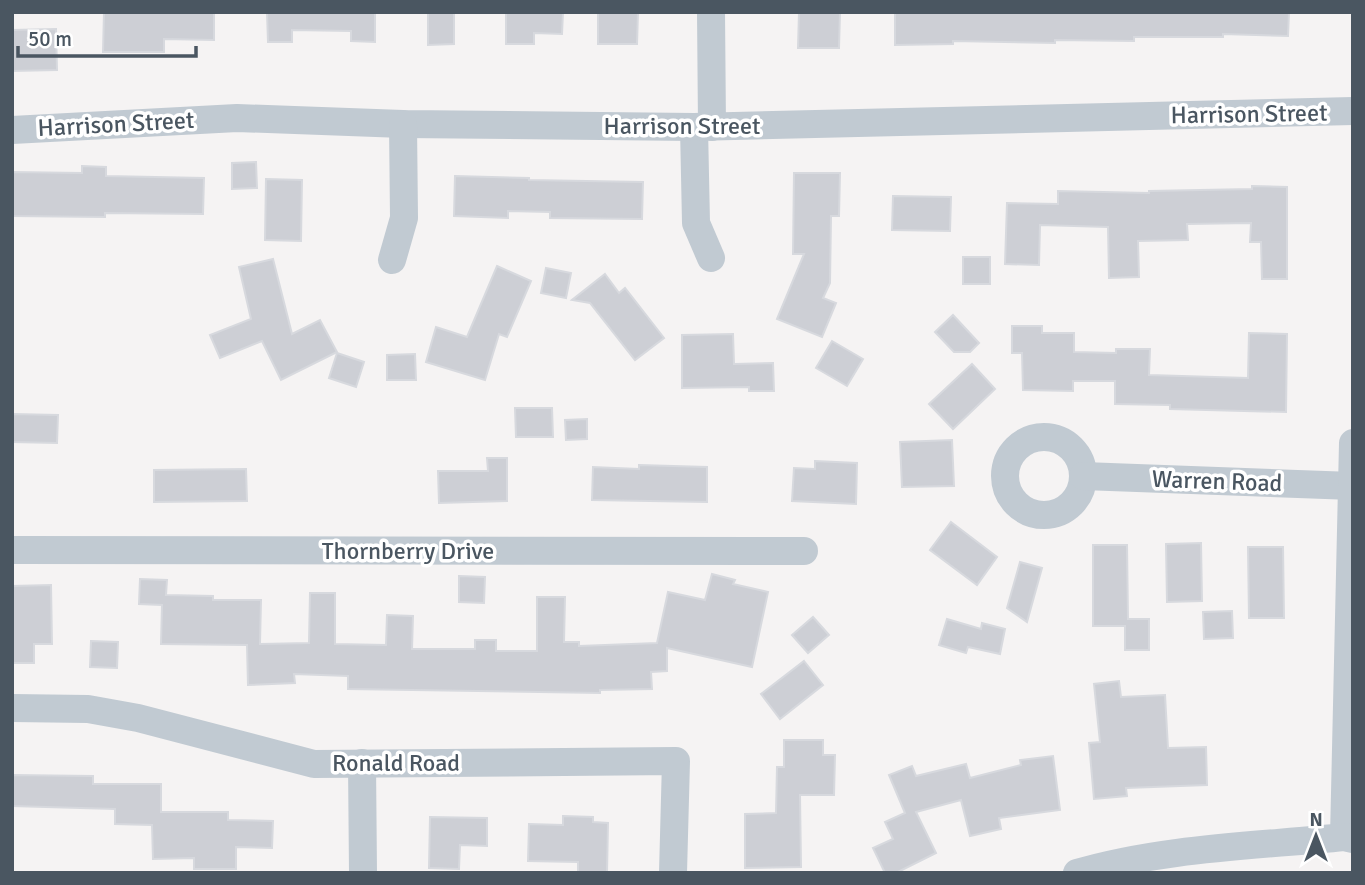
<svg xmlns="http://www.w3.org/2000/svg" width="1365" height="885" font-family="Signika,sans-serif">
	<style>
		.building { fill: #cdcfd5; stroke: #d7d9de; stroke-width: 2 }
		.lines { fill: none; stroke-linecap: round; stroke-linejoin: round }
		.minor { stroke: #c1cad2; stroke-width: 28 }
		.labels { text-anchor: middle; dominant-baseline: central; stroke-width: 7; stroke-linejoin: round; paint-order: stroke }
		.street-label { font-size: 24px; fill: #4a5661; stroke: #fff }
	</style>
	<rect width="100%" height="100%" fill="#f5f3f3"/>
	<!-- building -->
	<g class="building">
		<path d="M104,12H214V40L164,39V52H103Z"/>
		<path d="M267,12H375V42L351,41V31L292,30V42H268Z"/>
		<path d="M428,12H454V44L428,45Z"/>
		<path d="M506,12H563L562,34L534,33V44H506Z"/>
		<path d="M598,12H638L637,44H598Z"/>
		<path d="M799,12H840L839,48H798Z"/>
		<path d="M895,12H1289L1288,36L1223,34V37H1134V41L1055,40V43L953,41V44L895,45Z"/>
		<path d="M56,29L57,70L12,71V30Z"/>
		<path d="M256,162L257,188L232,189V163Z"/>
		<path d="M82,166L106,167V176L204,178L203,214L105,213V217L12,216V172L82,173Z"/>
		<path d="M794,173H840L839,216H831L830,283L823,298L836,303L822,337L777,319L804,254H793Z"/>
		<path d="M455,176L529,178V180L643,182L642,219L550,218V212L508,211V218L454,216Z"/>
		<path d="M266,179L302,180L301,241L265,240Z"/>
		<path d="M1252,186L1287,187V279H1262L1261,242H1250L1251,223L1187,224L1188,240L1138,241L1139,277L1109,278L1108,227L1040,225L1039,265L1005,264L1007,203L1058,204V191L1149,193V191L1252,189Z"/>
		<path d="M893,196L951,197L950,231L892,230Z"/>
		<rect x="963" y="257" width="27" height="27"/>
		<path d="M273,259L292,334L320,320L337,352L281,380L262,341L220,358L210,335L251,319L239,267Z"/>
		<path d="M497,266L531,281L507,337L499,334L485,380L426,362L436,327L467,337Z"/>
		<path d="M546,268L571,273L566,298L541,293Z"/>
		<path d="M605,274L619,293L625,288L664,338L635,360L590,303L572,300Z"/>
		<path d="M953,315L979,343L970,352H954L935,332Z"/>
		<path d="M1012,326H1042V333H1074V352L1116,353V349H1150L1149,375L1248,378L1249,333L1287,334L1286,412L1170,409V405L1115,404V381H1073V391L1023,390L1022,353H1012Z"/>
		<path d="M733,334L734,364L773,363L774,391H749V387L682,388V335Z"/>
		<path d="M832,341L863,359L847,386L816,368Z"/>
		<path d="M337,353L364,362L356,387L329,378Z"/>
		<path d="M415,354L416,380H387V355Z"/>
		<path d="M972,364L995,389L953,429L929,404Z"/>
		<path d="M515,408H552L553,437H516Z"/>
		<path d="M12,414L58,415L57,443L12,442Z"/>
		<path d="M587,419V439L566,440L565,420Z"/>
		<path d="M952,440L954,486L902,487L900,442Z"/>
		<path d="M487,458H507V501L439,503L438,471H488Z"/>
		<path d="M815,461L857,463L856,504L792,501L794,468L815,469Z"/>
		<path d="M639,465L707,467V502L592,500L593,467L639,469Z"/>
		<path d="M246,469L247,501L154,502V470Z"/>
		<path d="M951,522L997,557L977,585L930,550Z"/>
		<path d="M1201,543L1202,601L1167,602L1166,544Z"/>
		<path d="M1093,545H1127L1128,619H1149V650H1125V626H1093Z"/>
		<path d="M1248,547H1283L1284,618H1249Z"/>
		<path d="M1020,562L1042,568L1027,622L1007,608Z"/>
		<path d="M712,574L735,580L733,584L768,592L752,667L667,648V671L651,672L652,689L600,690V693L348,689V676L294,674L295,683L248,685L247,645L161,644L162,605L139,604L140,579L167,580L166,595L213,596V600H261L260,644L309,643L310,593H335V644L386,645L387,615L413,616L412,649H475V640H496V651H537V597H565L564,642H579V646L657,643L668,592L705,600Z"/>
		<path d="M459,576L485,577L484,603L459,602Z"/>
		<path d="M51,585L52,644H34V663H12V586Z"/>
		<path d="M1232,611L1233,638L1204,639L1203,612Z"/>
		<path d="M813,617L829,635L808,653L792,635Z"/>
		<path d="M947,619L981,629L982,623L1005,629L1000,654L968,647L966,653L939,645Z"/>
		<path d="M91,641L118,642L117,668L90,667Z"/>
		<path d="M804,661L823,685L780,719L761,694Z"/>
		<path d="M1119,681L1121,697L1165,695L1168,748L1206,747L1207,785L1126,788L1127,796L1094,799L1089,743L1100,742L1094,684Z"/>
		<path d="M784,740H823V755H835L834,795H800L801,867L745,868V814L776,813L777,767H784Z"/>
		<path d="M1053,756L1060,810L999,818L1001,829L970,836L961,800L916,812L936,853L896,873H885L873,848L893,839L885,822L905,813L889,775L912,766L916,776L966,764L970,778L1021,765L1020,760Z"/>
		<path d="M12,775L93,776V784H161V812H228V820L273,821L272,848L236,847V869H194V858L153,859L152,825L115,824V809L12,806Z"/>
		<path d="M563,816L593,817V822L608,823L607,873H578V862L528,861L529,824L563,825Z"/>
		<path d="M430,817L487,818V846L460,845L459,869L429,868Z"/>
	</g>
	<g class="lines">
		<!-- minor -->
		<g class="minor">
			<path d="M711,12L712,127"/>
			<path d="M694,127L696,223L711,258"/>
			<path d="M12,130L237,118L403,124L694,127L1353,111"/>
			<path d="M392,260L404,218L403,124"/>
			<circle cx="1044" cy="476" r="39"/>
			<path d="M1083,476L1353,486"/>
			<path d="M12,550L804,551"/>
			<path d="M12,708L88,709L138,718L314,764L676,761L673,873"/>
			<path d="M362,763L363,873"/>
			<path d="M1344,837L1353,443"/>
			<path d="M1077,873C1162,848 1255,846 1344,837L1353,839"/>
		</g>
	</g>
	<g class="labels">
		<!-- street labels -->
		<g class="street-label">
			<text transform="translate(1249 114) rotate(-1)">Harrison Street</text>
			<text transform="translate(116 124) rotate(-3)">Harrison Street</text>
			<text x="682" y="126">Harrison Street</text>
			<text transform="translate(1217 481) rotate(2)">Warren Road</text>
			<text x="408" y="551">Thornberry Drive</text>
			<text x="396" y="763">Ronald Road</text>
		</g>
	</g>
	<!-- border -->
	<rect width="1365" height="885" fill="none" stroke="#4a5661" stroke-width="28"/>
	<!-- north arrow -->
	<g transform="translate(1316 836)" stroke="#ffffff" stroke-width="5" paint-order="stroke">
	<path d="M0-5L12 26L0 18L-12 26Z" fill="#4a5661"/>
	<text y="-10" font-size="19" font-weight="bold" text-anchor="middle" fill="#4a5661">N</text>
	</g>
	<!-- scale -->
	<path d="M18 46v10h178v-10" fill="none" stroke="#4a5661" stroke-width="3.5"/>
	<text x="28" y="46" font-size="21" fill="#4a5661" stroke="#ffffff" stroke-width="5" paint-order="stroke">50 m</text>
</svg>
